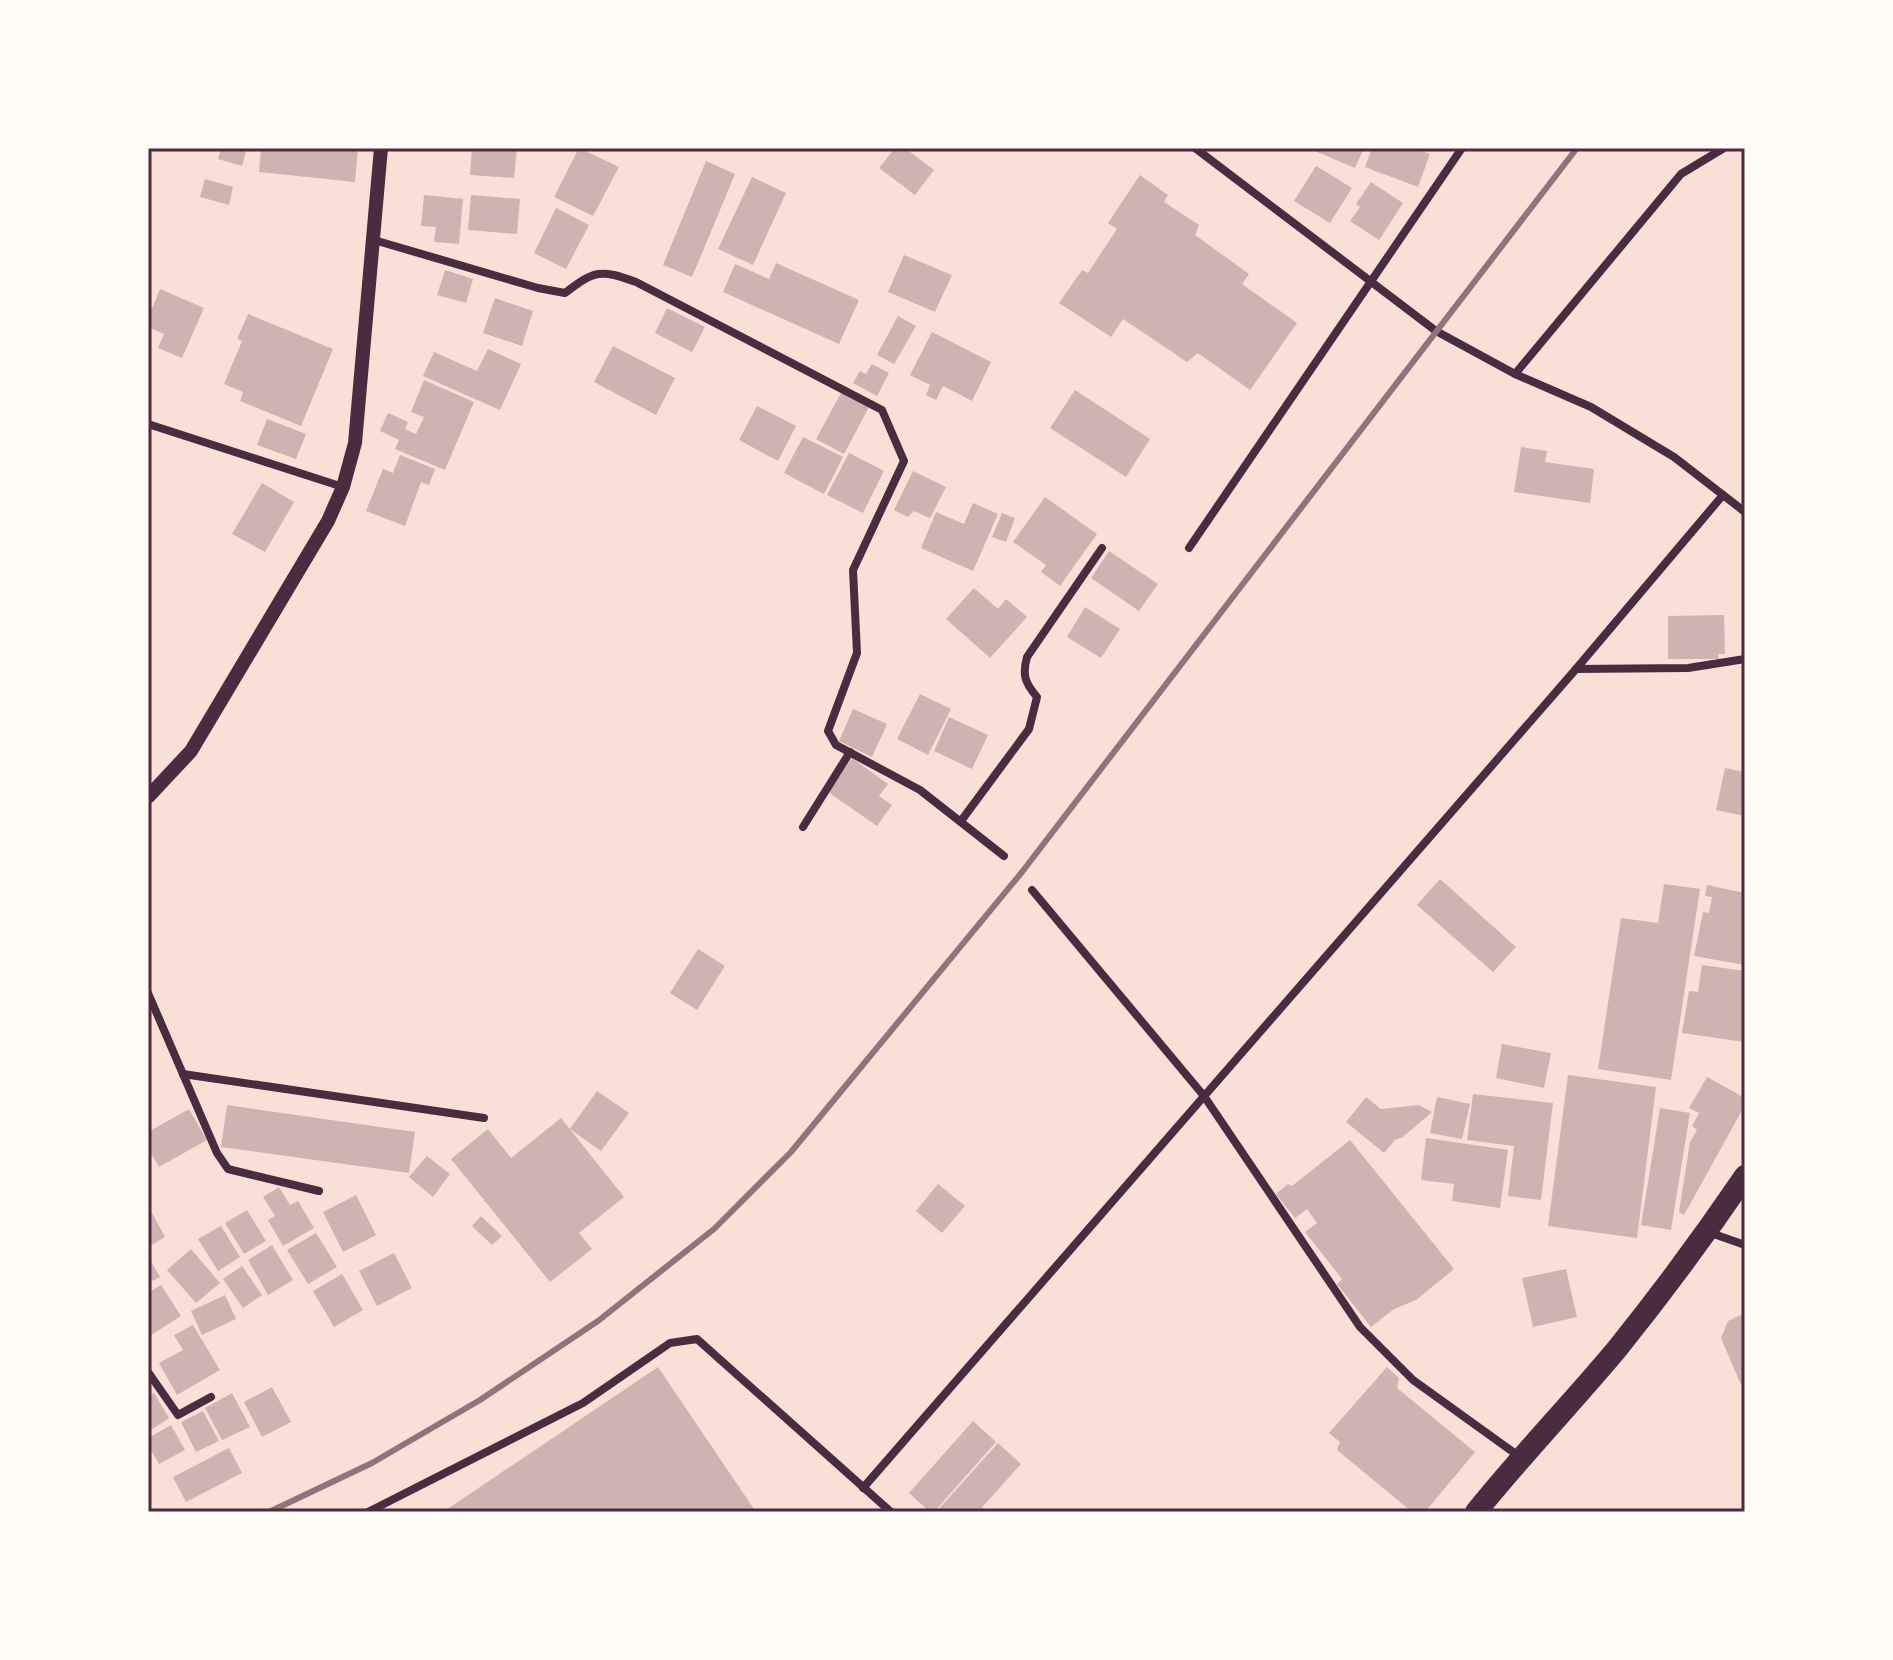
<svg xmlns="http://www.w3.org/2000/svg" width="1893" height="1660" font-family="Jost,sans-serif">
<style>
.building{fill:#ccb4b1}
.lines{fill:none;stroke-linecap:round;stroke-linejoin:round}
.minor{stroke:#4a2c40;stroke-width:8}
.tertiary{stroke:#4a2c40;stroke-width:14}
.trunk{stroke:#4a2c40;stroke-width:22}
.rail{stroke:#8f747c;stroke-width:6}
.neatline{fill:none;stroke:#4a2c40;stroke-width:3}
</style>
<rect width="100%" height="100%" fill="#f7e1d7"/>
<g class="building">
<path d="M221,148h26l-5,18 -24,-7z"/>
<path d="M261,148h97l-3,34 -96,-10z"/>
<path d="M472,148h45l-3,30 -44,-3z"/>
<path d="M579,148l40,19 -26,49 -39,-19z"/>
<path d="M895,148h10l29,22 -19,25 -36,-27z"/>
<path d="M1316,148h48l-9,20 -40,-17z"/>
<path d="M1372,148h41l17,6 -12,33 -53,-20z"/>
<path d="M706,161l29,13 -43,103 -29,-12z"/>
<path d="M1316,166l36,22 -22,35 -36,-22z"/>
<path d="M1140,175l28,20 -4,7 35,23 -4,10 54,39 -7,10 55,39 -47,67 -52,-37 -11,9 -64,-43 -12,18 -52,-34 23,-33 6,3 29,-44 -9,-6z"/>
<path d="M752,177l34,16 -33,72 -35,-16z"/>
<path d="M205,179l28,8 -4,18 -29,-8z"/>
<path d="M1371,182l32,21 -24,37 -29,-19 10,-14 -4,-3z"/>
<path d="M424,195l39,4 -4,45 -25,-2 2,-15 -15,-1z"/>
<path d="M471,195l49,4 -3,35 -49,-4z"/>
<path d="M556,208l33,17 -23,44 -32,-16z"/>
<path d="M904,255l48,20 -17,37 -47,-20z"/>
<path d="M776,263l83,37 -20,44 -116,-52 12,-28 34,15z"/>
<path d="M445,270l28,9 -7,24 -29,-8z"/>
<path d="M160,289l44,19 -22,50 -24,-10 6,-14 -16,-7v-9z"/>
<path d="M495,298l38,13 -11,35 -39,-13z"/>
<path d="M667,308l38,19 -13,25 -37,-19z"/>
<path d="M248,314l85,35 -32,77 -61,-25 3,-9 -19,-8 18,-43 -5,-2z"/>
<path d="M898,316l18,10 -22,38 -17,-9z"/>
<path d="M932,332l59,30 -19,39 -29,-15 -7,14 -10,-5 4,-10 -20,-10z"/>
<path d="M613,346l62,32 -19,37 -62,-33z"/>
<path d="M488,349l33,15 -21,46 -77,-34 11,-24 43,19z"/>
<path d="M872,364l17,9 -12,23 -24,-13 7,-12 6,3z"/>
<path d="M424,380l50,22 -29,68 -50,-21 4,-9 -19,-9 8,-18 20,9 -3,7 11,5 8,-17 -13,-5z"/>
<path d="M1075,390l75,49 -24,38 -76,-49z"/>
<path d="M841,393l28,14 -25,47 -28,-15z"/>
<path d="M757,406l39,20 -18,35 -39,-21z"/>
<path d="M267,419l39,15 -10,25 -39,-14z"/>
<path d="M803,437l40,20 -19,37 -40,-21z"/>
<path d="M1521,447l26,4 -2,11 49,7 -4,34 -76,-11z"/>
<path d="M849,453l35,18 -21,42 -36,-18z"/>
<path d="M400,455l35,14 -6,16 -8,-3 -16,44 -39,-15 17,-42 10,4z"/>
<path d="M913,471l33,16 -16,31 -16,-7 -6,6 -14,-7z"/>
<path d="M262,483l32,19 -29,50 -33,-18z"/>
<path d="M1045,497l52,37 -37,52 -19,-14 5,-7 -33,-23z"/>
<path d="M973,503l25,11 -25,57 -52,-23 15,-36 28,12z"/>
<path d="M1002,513l13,5 -9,24 -14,-5z"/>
<path d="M1109,551l49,33 -19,27 -48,-33z"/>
<path d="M974,588l24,21 8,-10 21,18 -37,41 -44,-39z"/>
<path d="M1085,607l35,22 -19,29 -34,-21z"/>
<path d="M1724,615l1,39h-7l1,5h-51v-43z"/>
<path d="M920,694l31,15 -23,46 -31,-16z"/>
<path d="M853,709l34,15 -15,33 -33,-16z"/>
<path d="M949,717l39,18 -16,34 -38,-18z"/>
<path d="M852,758l36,26 -9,12 13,9 -15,21 -49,-34z"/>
<path d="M1725,768l20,4v44l-29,-6z"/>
<path d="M1440,879l76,68 -23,25 -76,-67z"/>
<path d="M1664,884l36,5 -29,191 -73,-11 23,-151 37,5z"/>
<path d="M1707,885l38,8v72l-51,-9 9,-44 6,1 3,-16 -7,-1z"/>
<path d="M698,949l27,17 -28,44 -27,-17z"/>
<path d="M1702,965l43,6 -1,71 -62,-9 7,-42 9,1z"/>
<path d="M1502,1044l49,9 -7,35 -48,-10z"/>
<path d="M1568,1075l88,12 -19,151 -89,-12z"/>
<path d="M1707,1077l38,21v7l-61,110 -5,-3 11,-70 7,-12 -5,-4 7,-13 -10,-5z"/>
<path d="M597,1091l32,22 -28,38 -31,-22z"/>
<path d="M1473,1094l80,9 -12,97 -33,-4 6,-50 -47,-6z"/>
<path d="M1366,1097l15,12 38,-4 13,7 -29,25 -8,3 -11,13 -38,-31z"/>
<path d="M1437,1097l33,7 -8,35 -32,-6z"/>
<path d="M227,1105l188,27 -6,41 -188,-26z"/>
<path d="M1660,1108l30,5 -19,117 -30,-5z"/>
<path d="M189,1109l18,31 -48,27 -11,-19v-16z"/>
<path d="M561,1118l63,79 -45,36 13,16 -42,33 -99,-123 37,-30 23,29z"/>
<path d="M1426,1138l82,12 -8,58 -48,-7 2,-17 -33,-4z"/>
<path d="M1350,1140l104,129 -38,31 -22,9 -23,18 -34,-43 5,-5 -37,-47 12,-9 -10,-14 -12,9 -19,-24 12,-10 4,2z"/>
<path d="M427,1156l23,18 -17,23 -24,-20z"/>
<path d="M938,1184l27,22 -23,27 -26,-22z"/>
<path d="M279,1187l11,18 8,-4 16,27 -31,18 -15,-26 7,-4 -12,-19z"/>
<path d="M356,1195l20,40 -33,17 -20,-40z"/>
<path d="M247,1210l19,31 -22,13 -19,-31z"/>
<path d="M152,1213l13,24 -17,10v-32z"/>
<path d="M481,1216l21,20 -10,9 -20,-19z"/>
<path d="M221,1226l19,31 -22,14 -20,-32z"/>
<path d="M316,1233l21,34 -29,17 -21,-34z"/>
<path d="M272,1245l21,35 -25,15 -20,-35z"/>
<path d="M191,1249l29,34 -24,20 -29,-33z"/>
<path d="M394,1253l18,35 -35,18 -18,-35z"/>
<path d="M148,1256l12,21 -12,6z"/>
<path d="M242,1266l20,29 -19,13 -20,-29z"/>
<path d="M1566,1269l11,48 -44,10 -11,-49z"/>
<path d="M342,1274l21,36 -29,17 -21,-36z"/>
<path d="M161,1285l20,31 -33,21v-44z"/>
<path d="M225,1295l11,24 -34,16 -11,-24z"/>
<path d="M1745,1313v71l-4,1 -20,-47 7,-17z"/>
<path d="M193,1325l27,45 -43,25 -18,-32 24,-13 -9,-15z"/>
<path d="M658,1367l98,145h-313z"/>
<path d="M1387,1367l12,11 -2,10 78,64 -50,60h-13l-75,-62 3,-8 -11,-9z"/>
<path d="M272,1387l19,35 -29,15 -18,-35z"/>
<path d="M154,1393l15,25 -21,14v-35z"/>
<path d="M232,1393l18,34 -28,13 -17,-32z"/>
<path d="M203,1411l16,30 -23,11 -15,-30z"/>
<path d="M973,1421l23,21 -62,70h-4l-21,-19z"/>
<path d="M171,1425l14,25 -26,14 -11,-19v-7z"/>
<path d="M998,1443l23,21 -43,48h-42z"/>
<path d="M229,1448l13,25 -56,29 -13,-25z"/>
</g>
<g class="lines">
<g class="minor">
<path d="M1195,148l241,183 79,43 76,33 83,50 71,55"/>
<path d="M374,240l164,48 27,5c30,-23 35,-24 71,-11l246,128 22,51 -51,109 4,83 -29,78 8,14 84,45 84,66"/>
<path d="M1515,374l166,-200 43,-26"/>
<path d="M148,424l195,63"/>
<path d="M1189,548l273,-400"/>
<path d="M1576,669l112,-1 57,-9"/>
<path d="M961,821l68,-92 8,-32c-12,-14 -15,-22 -10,-40l75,-109"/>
<path d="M803,827l47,-75"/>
<path d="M1032,890l172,206 156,231 53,53 107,77"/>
<path d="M148,993l69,160 11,16 91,22"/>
<path d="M183,1074l301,44"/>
<path d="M1708,1232l37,13"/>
<path d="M148,1372l30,43 33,-18"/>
<path d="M863,1488l713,-819 147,-174"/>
<path d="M368,1512l215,-109 87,-60 27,-4 194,173"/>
</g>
<path class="tertiary" d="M148,797l43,-46 137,-230 15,-34 12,-44 26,-295"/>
<path class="trunk" d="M1476,1512c45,-56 95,-108 141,-163 45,-56 88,-114 128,-173"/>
<path class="rail" d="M269,1512l103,-49 108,-63 118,-79 116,-92 77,-77 231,-280 555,-724"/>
</g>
<rect width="1893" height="1660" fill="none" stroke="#fffaf5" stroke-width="300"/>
<rect x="150" y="150" width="1593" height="1360" class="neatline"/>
</svg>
